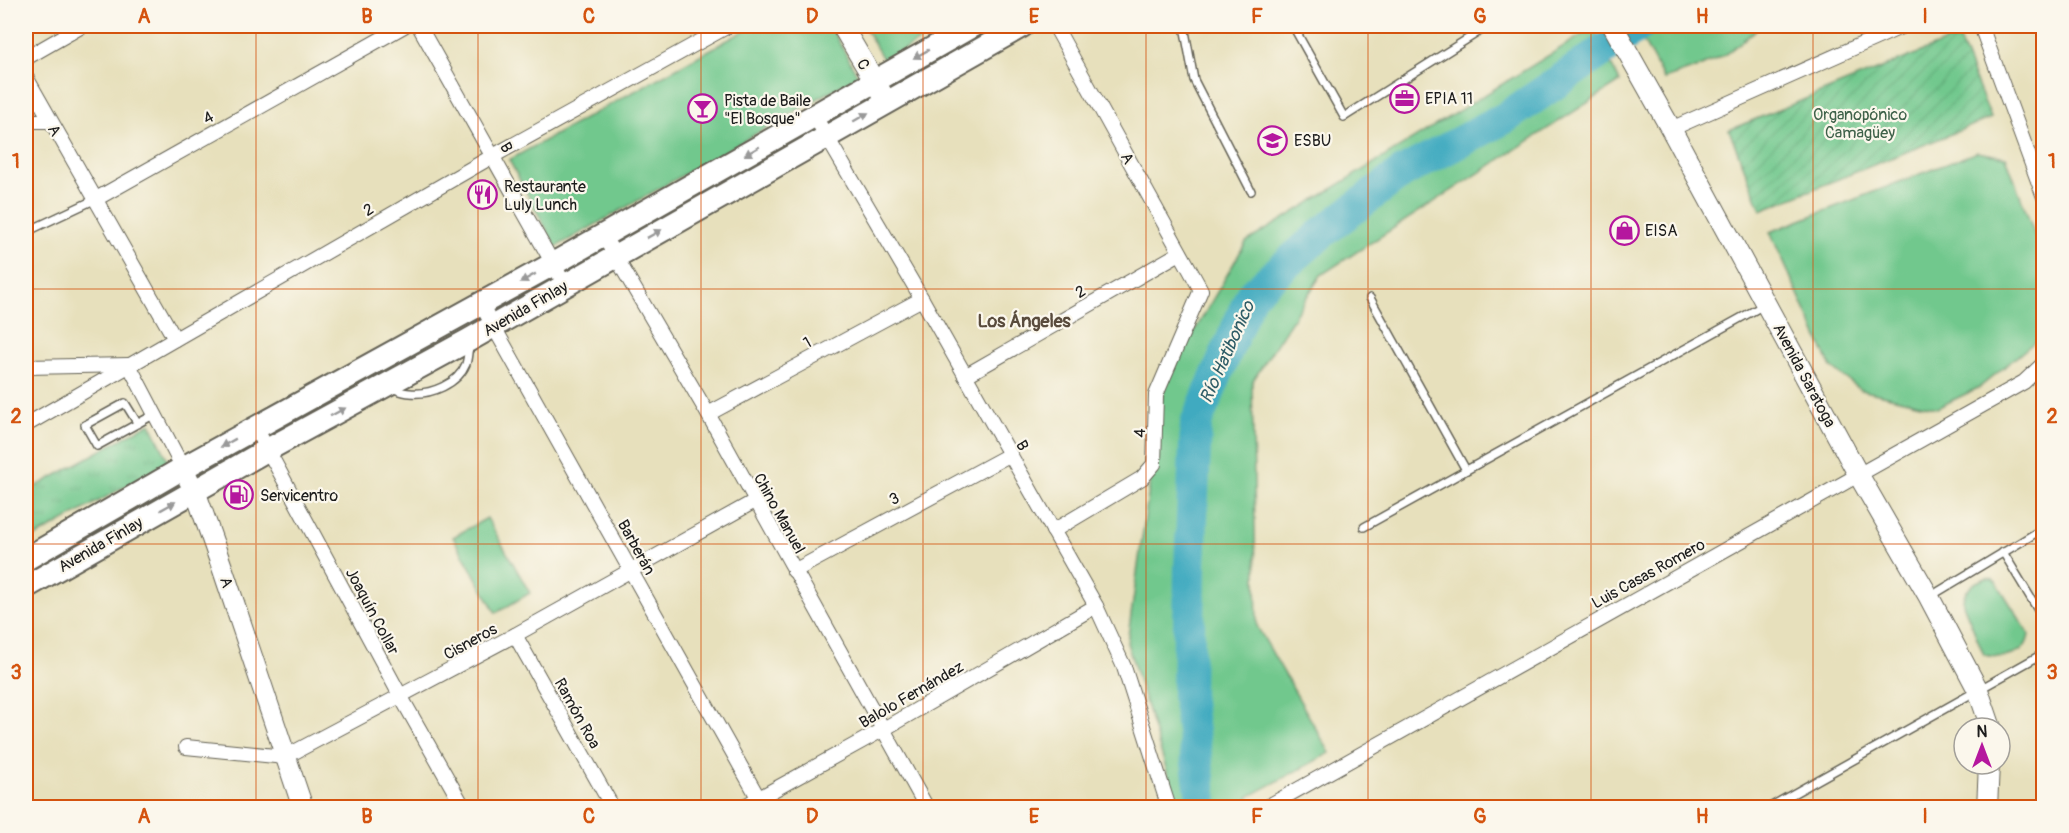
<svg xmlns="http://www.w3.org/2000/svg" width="2069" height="833" font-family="Pangolin,sans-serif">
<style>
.grass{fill:#71c88d;stroke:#467254;stroke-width:1.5}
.park{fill:url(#park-tufts);stroke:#467254;stroke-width:1.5}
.garden{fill:url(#garden-furrows);stroke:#467254;stroke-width:1.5}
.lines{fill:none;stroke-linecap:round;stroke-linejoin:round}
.river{stroke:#41aac0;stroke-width:32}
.lane-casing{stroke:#636154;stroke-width:10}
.street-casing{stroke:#636154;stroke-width:16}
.secondary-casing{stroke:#636154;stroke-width:22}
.primary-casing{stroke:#636154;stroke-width:26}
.lane{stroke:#fff;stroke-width:7}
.street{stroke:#fff;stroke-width:14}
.secondary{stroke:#fff;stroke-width:20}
.primary{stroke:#fff;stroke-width:22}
.oneway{fill:#999}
.grid{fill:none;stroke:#d4530e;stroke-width:1.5;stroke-opacity:0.55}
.labels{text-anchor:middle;stroke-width:4.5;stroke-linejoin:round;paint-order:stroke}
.street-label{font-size:16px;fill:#1c1c1c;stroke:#fbf7ec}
.poi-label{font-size:16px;fill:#1c1c1c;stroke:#fbf7ec;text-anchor:start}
.park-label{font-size:16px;fill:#3e6149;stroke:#fbf7ec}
.neighbourhood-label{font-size:18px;font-weight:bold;fill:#594b3c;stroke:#fbf7ec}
.water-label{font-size:18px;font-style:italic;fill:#2d5c66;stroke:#fbf7ec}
.neatline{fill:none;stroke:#d4530e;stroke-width:2}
.grid-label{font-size:20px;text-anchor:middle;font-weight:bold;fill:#d4530e}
</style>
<defs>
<pattern id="park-tufts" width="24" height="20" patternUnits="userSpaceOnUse" patternTransform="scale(1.5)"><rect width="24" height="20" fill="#71c88d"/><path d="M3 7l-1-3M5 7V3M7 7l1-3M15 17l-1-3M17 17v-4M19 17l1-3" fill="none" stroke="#61ab79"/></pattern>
<pattern id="garden-furrows" width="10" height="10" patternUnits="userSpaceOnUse" patternTransform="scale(1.5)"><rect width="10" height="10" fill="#71c88d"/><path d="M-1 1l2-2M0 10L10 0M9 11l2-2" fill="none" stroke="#61ab79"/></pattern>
</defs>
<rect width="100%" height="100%" fill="#fbf7ec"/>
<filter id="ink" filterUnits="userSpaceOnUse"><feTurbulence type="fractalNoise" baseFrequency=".0167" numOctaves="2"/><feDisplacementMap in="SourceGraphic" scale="12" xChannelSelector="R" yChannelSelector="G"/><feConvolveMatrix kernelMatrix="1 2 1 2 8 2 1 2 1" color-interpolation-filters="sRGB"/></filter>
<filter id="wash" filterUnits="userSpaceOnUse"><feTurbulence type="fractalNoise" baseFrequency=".008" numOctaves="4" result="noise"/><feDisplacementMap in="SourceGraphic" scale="24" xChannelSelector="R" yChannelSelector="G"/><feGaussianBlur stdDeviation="1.35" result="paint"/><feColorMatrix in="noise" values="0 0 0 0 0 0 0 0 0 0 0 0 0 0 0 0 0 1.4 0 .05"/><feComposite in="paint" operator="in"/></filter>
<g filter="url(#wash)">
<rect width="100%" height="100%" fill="#e7e0bc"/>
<g class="grass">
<path d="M753,26h77l28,50 -302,171 -47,-87z"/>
<path d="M864,26h82l-62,35z"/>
<path d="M1635,26h126l-38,30 -24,11 -35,12z"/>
<path d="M1593,28l27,54 -299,193 -69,107 5,244 73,127 -82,44 5,10h-75l-51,-164 37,-259 82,-142z"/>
<path d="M1977,152l29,5 37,100v78l-63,52 -43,21 -76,-18 -30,-23 -61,-135z"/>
<path d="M487,518l43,75 -34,20 -43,-76z"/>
<path d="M1987,578l6,1 4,4 32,51c-3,24 -26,25 -45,21l-21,-51c-1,-14 12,-23 24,-26z"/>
</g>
<path class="park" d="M150,423l19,39 -143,80v-50z"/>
<path class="garden" d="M1958,37l33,81 -230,92 -32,-80z"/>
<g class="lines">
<path class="river" d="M1203,808l-15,-114 2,-127 6,-144 55,-128 72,-63 78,-59 104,-55 134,-92"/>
</g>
</g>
<g filter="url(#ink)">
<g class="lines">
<defs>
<g id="lane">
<path d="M1184,26l10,54 57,111"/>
<path d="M1293,26l51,91 144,-91"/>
<path d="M26,232l70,-33"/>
<path d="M1370,298l96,172"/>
<path d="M391,388c6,2 13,5 19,5 21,2 48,-9 56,-29 2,-6 2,-13 3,-19"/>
<path d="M138,424l-13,-21 -40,22 12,21 58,-32"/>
<path d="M1364,527l400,-222"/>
<path d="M2003,552l41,68"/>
<path d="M1931,596l113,-68"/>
<path d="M1768,808l276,-155"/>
</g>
<g id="street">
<path d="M419,26l146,259"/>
<path d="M1981,26l63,171"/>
<path d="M26,58l56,-32"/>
<path d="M26,77l149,262"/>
<path d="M814,115l108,184 174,307 28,61 45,141"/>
<path d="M26,121h23"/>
<path d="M1671,129l232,-103"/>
<path d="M96,199l308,-173"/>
<path d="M603,235l105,179 219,394"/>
<path d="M481,304l283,504"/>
<path d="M26,367l103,-2 54,103"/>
<path d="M965,376l215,-123"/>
<path d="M708,414l214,-115"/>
<path d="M26,425l467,-269 235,-130"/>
<path d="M256,428l145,269 63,111"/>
<path d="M1053,531l89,-53 12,-14 2,-69 45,-105 -146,-264"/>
<path d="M794,571l215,-116"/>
<path d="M515,635l98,173"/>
<path d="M186,747l99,10 230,-122 240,-134"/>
<path d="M741,808l141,-78 214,-124"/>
<path d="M1265,808l759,-426 20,-19"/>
</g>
<g id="secondary">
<path d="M842,26l45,76"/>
<path d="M1613,26l58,103 187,345 71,123 49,93 13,38"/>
<path d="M183,468l15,31 25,71 80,238"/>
<path d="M1987,808l2,-44"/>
</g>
<g id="primary">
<path d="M26,559l157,-91 370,-204 419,-238"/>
<path d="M26,587l241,-137 202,-110 553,-314"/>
</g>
</defs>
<use href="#lane" class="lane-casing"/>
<use href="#street" class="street-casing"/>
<use href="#secondary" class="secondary-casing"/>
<use href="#primary" class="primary-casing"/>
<use href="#lane" class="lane"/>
<use href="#street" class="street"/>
<use href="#secondary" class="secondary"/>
<use href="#primary" class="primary"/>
</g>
<defs><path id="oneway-solid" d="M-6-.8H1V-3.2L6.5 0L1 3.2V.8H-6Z" transform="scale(1.5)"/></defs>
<g class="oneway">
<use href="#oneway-solid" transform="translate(921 54) rotate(151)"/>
<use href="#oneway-solid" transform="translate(861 117) rotate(-30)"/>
<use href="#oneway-solid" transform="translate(752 151) rotate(150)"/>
<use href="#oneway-solid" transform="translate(654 234) rotate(-29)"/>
<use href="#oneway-solid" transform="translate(528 278) rotate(151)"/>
<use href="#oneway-solid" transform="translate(338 412) rotate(-28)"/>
<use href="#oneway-solid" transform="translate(228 443) rotate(151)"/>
<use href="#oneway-solid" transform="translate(168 506) rotate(-29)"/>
</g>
</g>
<path class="grid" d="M256,26v782M478,26v782M701,26v782M923,26v782M1146,26v782M1368,26v782M1591,26v782M1813,26v782M26,289h2018M26,544h2018"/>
<defs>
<symbol id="office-ring" viewBox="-11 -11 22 22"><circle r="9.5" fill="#fbf7ec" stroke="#b5179e" stroke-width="1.5"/><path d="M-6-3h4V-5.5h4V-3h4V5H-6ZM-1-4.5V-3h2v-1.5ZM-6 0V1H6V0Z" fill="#b5179e"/></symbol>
<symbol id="bar-ring" viewBox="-11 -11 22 22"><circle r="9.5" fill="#fbf7ec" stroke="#b5179e" stroke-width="1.5"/><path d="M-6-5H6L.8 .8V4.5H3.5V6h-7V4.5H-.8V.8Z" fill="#b5179e"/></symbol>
<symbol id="school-ring" viewBox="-11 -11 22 22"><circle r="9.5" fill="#fbf7ec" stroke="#b5179e" stroke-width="1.5"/><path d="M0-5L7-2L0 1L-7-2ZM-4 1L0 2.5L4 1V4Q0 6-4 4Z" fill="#b5179e"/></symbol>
<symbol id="restaurant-ring" viewBox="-11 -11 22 22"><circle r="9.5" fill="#fbf7ec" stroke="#b5179e" stroke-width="1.5"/><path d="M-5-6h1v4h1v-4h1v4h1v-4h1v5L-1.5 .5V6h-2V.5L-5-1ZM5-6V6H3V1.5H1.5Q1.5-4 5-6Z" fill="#b5179e"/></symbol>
<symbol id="shop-ring" viewBox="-11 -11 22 22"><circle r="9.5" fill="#fbf7ec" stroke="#b5179e" stroke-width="1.5"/><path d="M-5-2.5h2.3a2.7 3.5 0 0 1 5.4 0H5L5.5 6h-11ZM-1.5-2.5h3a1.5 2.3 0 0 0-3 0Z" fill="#b5179e"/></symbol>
<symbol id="fuel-ring" viewBox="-11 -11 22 22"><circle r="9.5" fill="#fbf7ec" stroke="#b5179e" stroke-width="1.5"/><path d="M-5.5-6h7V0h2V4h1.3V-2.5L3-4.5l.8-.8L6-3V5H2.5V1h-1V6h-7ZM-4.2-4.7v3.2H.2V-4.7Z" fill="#b5179e"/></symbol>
</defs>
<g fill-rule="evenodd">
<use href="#office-ring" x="1388" y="82" width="33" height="33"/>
<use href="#bar-ring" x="686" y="92" width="33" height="33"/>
<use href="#school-ring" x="1256" y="124" width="33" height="33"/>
<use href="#restaurant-ring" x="466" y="178" width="33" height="33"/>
<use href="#shop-ring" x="1608" y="214" width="33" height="33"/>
<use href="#fuel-ring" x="222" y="478" width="33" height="33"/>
</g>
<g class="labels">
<g class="street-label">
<text transform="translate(864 64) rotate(60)" y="6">C</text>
<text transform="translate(208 117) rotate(-29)" y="6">4</text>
<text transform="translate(55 130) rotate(60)" y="6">A</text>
<text transform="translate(507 147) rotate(61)" y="6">B</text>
<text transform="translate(1128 158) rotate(61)" y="6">A</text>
<text transform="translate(368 209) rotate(-30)" y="6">2</text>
<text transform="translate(1080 291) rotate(-30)" y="6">2</text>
<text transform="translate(525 308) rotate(-30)" y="6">Avenida Finlay</text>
<text transform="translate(807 342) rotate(-28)" y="6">1</text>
<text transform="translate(1805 375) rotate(62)" y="6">Avenida Saratoga</text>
<text transform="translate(1139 433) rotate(-89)" y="6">4</text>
<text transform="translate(1023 445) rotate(61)" y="6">B</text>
<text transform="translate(894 498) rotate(-28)" y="6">3</text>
<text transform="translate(780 513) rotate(61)" y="6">Chino Manuel</text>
<text transform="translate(100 544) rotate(-30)" y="6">Avenida Finlay</text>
<text transform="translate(637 547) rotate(61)" y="6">Barberán</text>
<text transform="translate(1648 573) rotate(-29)" y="6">Luis Casas Romero</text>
<text transform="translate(227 582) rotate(72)" y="6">A</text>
<text transform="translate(373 611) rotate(62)" y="6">Joaquín Collar</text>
<text transform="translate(470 641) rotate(-29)" y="6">Cisneros</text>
<text transform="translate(911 694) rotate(-30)" y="6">Balolo Fernández</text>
<text transform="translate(578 713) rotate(61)" y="6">Ramón Roa</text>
</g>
<g class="poi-label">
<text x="1425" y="104">EPIA 11</text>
<text x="724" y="106">Pista de Baile<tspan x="724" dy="18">"El Bosque"</tspan></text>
<text x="1294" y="146">ESBU</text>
<text x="504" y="192">Restaurante<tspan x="504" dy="18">Luly Lunch</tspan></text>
<text x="1645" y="236">EISA</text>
<text x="260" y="501">Servicentro</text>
</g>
<g class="park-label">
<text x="1860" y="120">Organopónico<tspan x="1860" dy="18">Camagüey</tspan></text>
</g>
<g class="neighbourhood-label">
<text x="1024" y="327">Los Ángeles</text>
</g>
<g class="water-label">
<text transform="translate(1227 352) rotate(-66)" y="6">Río Hatibonico</text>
</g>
</g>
<rect width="2069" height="833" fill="none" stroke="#fbf7ec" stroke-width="66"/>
<g transform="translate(1982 746)"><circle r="28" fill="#fbf7ec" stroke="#a29f99" stroke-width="1.5"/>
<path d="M0-4.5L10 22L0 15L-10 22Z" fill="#b5179e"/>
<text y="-9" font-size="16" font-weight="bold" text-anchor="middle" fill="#1c1c1c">N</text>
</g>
<rect x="33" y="33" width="2003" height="767" class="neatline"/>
<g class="grid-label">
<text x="144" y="23">A</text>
<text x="367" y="23">B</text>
<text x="589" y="23">C</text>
<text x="812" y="23">D</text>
<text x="1034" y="23">E</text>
<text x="1257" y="23">F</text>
<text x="1480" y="23">G</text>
<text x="1702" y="23">H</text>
<text x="1925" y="23">I</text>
<text x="16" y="168">1</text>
<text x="2052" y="168">1</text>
<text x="16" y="423">2</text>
<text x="2052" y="423">2</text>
<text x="16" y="679">3</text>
<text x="2052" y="679">3</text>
<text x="144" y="823">A</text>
<text x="367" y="823">B</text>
<text x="589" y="823">C</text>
<text x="812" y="823">D</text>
<text x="1034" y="823">E</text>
<text x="1257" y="823">F</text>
<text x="1480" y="823">G</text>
<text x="1702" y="823">H</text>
<text x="1925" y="823">I</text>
</g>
</svg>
